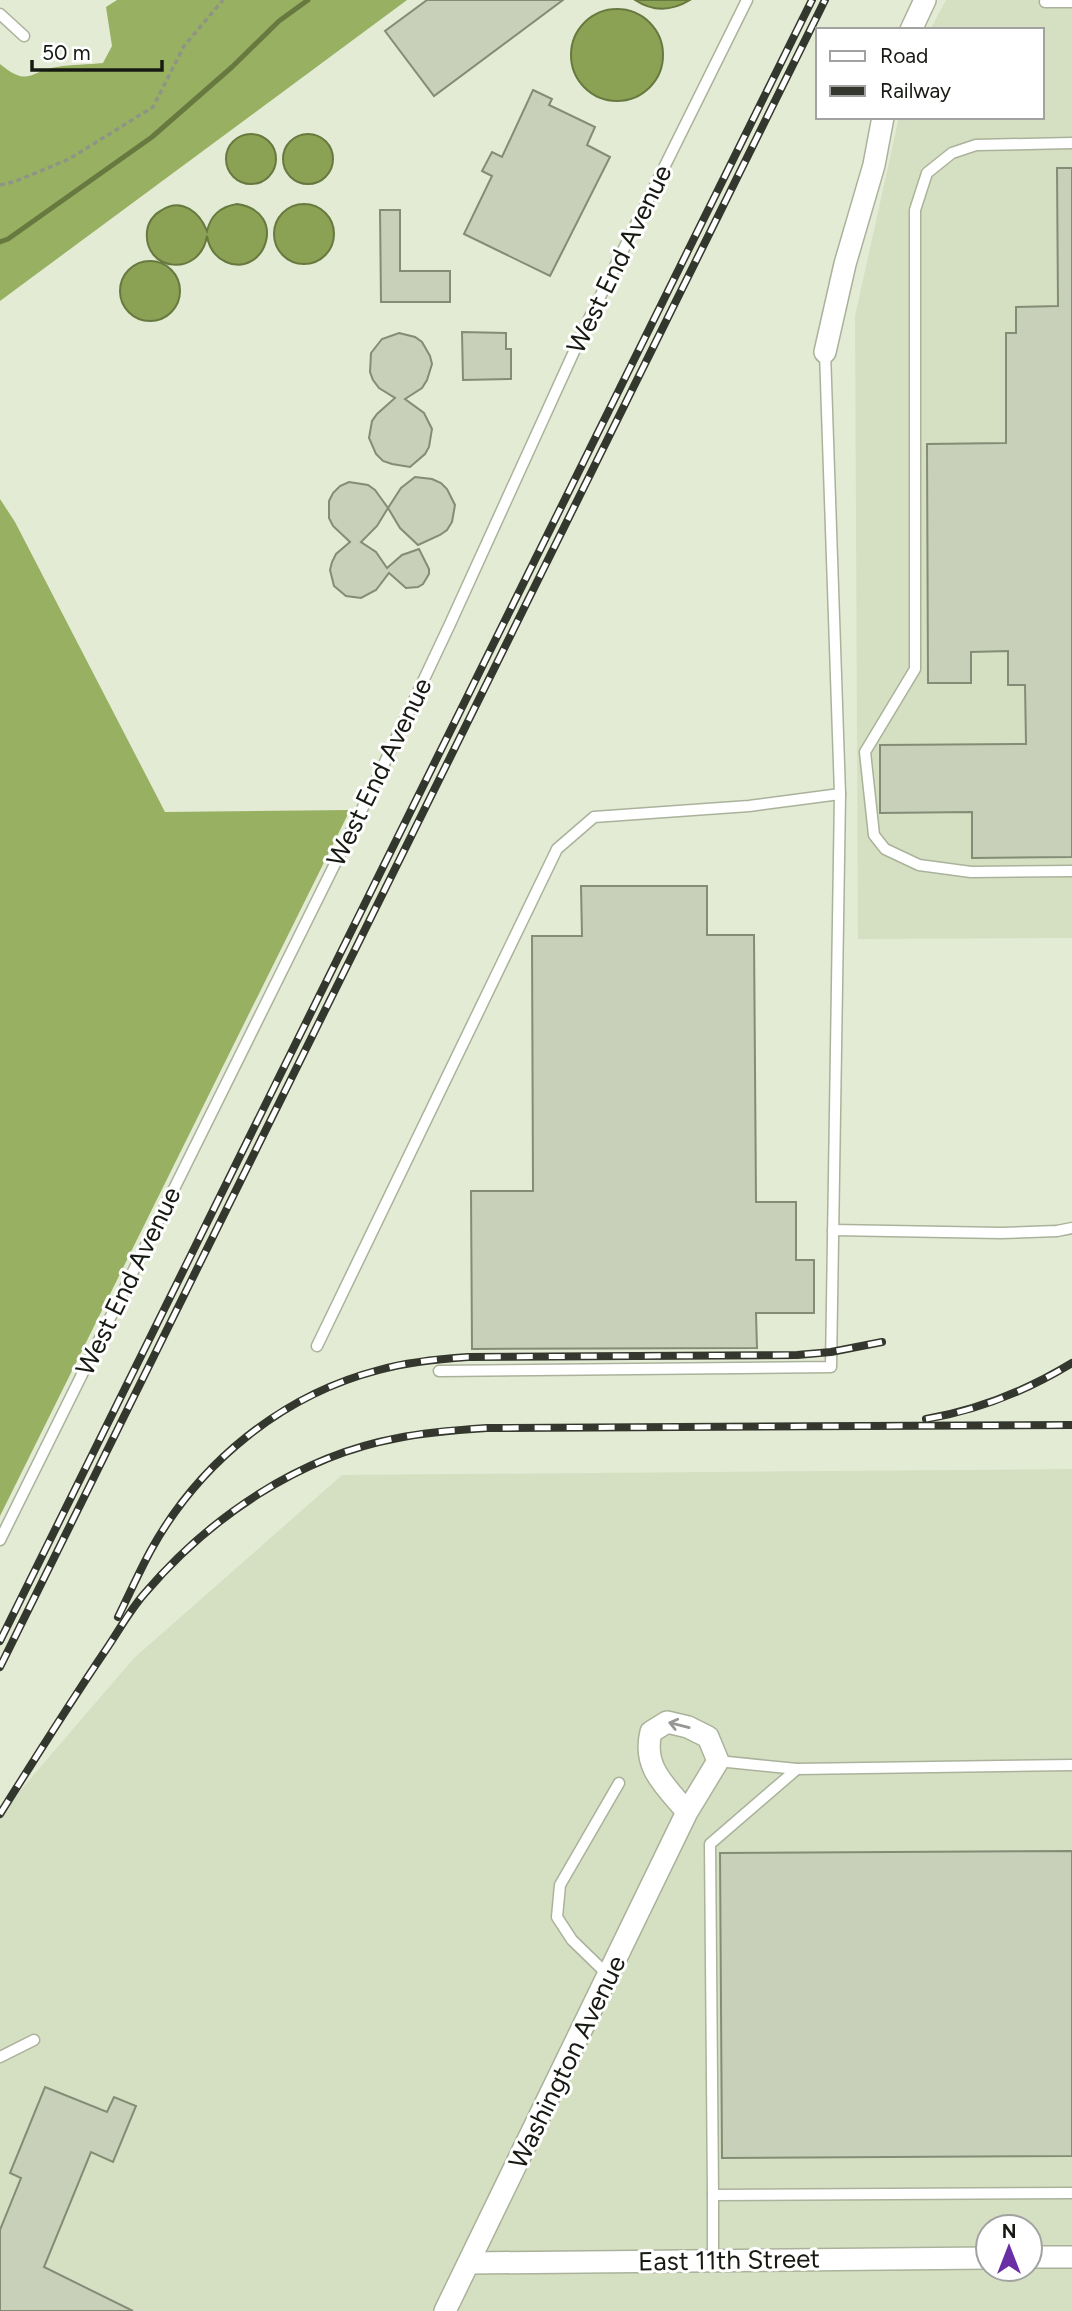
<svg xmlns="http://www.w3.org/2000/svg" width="1072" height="2311" font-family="Figtree,sans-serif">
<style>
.built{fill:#d5e0c2;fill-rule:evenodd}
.forest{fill:#98b062}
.water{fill:#8ba254;stroke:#687940;stroke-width:2}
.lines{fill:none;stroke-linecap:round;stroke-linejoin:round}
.stream{stroke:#687940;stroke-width:5}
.building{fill:#c8d0b9;stroke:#848c76;stroke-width:2}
.service-casing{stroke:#aab29b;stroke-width:13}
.minor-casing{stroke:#aab29b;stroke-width:24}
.path{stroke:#8f9585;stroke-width:3.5;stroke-dasharray:5 3.5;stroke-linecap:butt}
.service{stroke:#fff;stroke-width:10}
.minor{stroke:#fff;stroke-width:21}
.rail-casing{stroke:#33372d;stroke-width:8}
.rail{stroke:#fff;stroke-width:5;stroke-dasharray:16;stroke-linecap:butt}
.oneway{stroke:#979894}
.labels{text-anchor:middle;stroke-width:6;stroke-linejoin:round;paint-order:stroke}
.street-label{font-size:26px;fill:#171a12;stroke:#fff}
</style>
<rect width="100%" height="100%" fill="#e3ebd4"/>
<g class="built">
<path d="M946,0h126v938l-214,1 -3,-623 44,-199h143v-87h-112z"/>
<path d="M1072,1469v842h-1072v-497l134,-156 208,-183zM988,2227h42v42h-42z"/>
</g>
<g class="forest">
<path d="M117,0h290l-407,301v-237c29,24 29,7 57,3 15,-3 31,-2 46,-4l9,-17 -6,-39z"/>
<path d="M0,499l15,23 150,290 185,-2 -350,706z"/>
</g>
<g class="water">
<path d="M635,0h55c-18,11 -37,12 -55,0z"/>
<circle cx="617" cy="55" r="46"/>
<circle cx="308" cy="159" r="25"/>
<circle cx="251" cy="159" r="25"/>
<path d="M237,204c53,8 27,75 -11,58 -11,-5 -17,-14 -19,-26 -7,42 -64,36 -60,-5 1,-9 7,-17 15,-21 20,-13 38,3 45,21 4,-16 13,-24 30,-27z"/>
<circle cx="304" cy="234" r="30"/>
<circle cx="150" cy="291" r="30"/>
</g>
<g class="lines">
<path class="stream" d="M0,242l8,-3 144,-102 80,-70 47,-46 29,-21"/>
</g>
<g class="building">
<path d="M427,0h136l-129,96 -49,-65z"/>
<path d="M533,90l19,9 -3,6 46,22 -8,18 23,12 -60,119 -86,-42 28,-58 -10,-5 10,-19 10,5z"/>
<path d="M1057,168h15v689l-100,1v-46l-92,1v-68l146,-1 -1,-59h-17v-34l-37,1v31h-43l-1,-239 79,-1v-110h10v-26l42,-1z"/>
<path d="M380,210h20v61h50v31h-69z"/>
<path d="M462,332l44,1v16h5v30l-48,1z"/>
<path d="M399,333l16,4 7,5 8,14 2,8 -5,16 -5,8 -17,11 19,14 8,16 -3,18 -4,7 -15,13 -18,-3 -9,-3 -7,-7 -7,-16 3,-17 5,-7 18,-16 -16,-10 -6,-8 -3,-8 1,-19 11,-14z"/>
<path d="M415,477l17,2 9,4 6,6 8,16 -3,17 -5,8 -7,5 -22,10 -18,-17 -12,-20 13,-20z"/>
<path d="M349,482l19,3 7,5 13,18 -11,18 -16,16 15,10 11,16 15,-13 17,-6 10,20v5l-6,10 -5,3 -12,1 -17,-15 -13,17 -15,8 -15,-2 -12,-10 -4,-16 2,-8 4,-8 14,-12 -17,-16 -4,-8v-17l4,-8 7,-7z"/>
<path d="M581,886h126v49h47l2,267h40v58h18v53h-58l1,35 -285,1 -1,-158h62l-1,-255h50z"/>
<path d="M1072,1851v305l-350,2 -2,-305z"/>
<path d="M45,2087l62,25 7,-15 22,9 -23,56 -22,-10 -47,115 89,44h-133v-81l21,-52 -11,-5z"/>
</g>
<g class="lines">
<defs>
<g id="service">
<path d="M1045,2h27"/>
<path d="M0,14l24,22"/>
<path d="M1072,143l-96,2 -24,8 -25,20 -12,37v459l-50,83 9,83 11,14 34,16 52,7 101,-1"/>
<path d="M833,1230l168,3 56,-2 15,-3"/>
<path d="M317,1346l240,-497 37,-32 155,-11 91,-12"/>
<path d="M439,1371l392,-4 9,-573 -15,-442"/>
<path d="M0,1540l376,-759 74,-157 137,-301 160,-323"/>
<path d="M718,1761l79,8 275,-4"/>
<path d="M797,1769l-87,75 3,351 359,-2"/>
<path d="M608,1975l-36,-35 -15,-23 3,-32 59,-102"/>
<path d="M0,2057l34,-17"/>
<path d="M713,2195v65"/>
</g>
<g id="minor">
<path d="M911,30l14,-30"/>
<path d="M825,352l20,-88 29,-99 9,-48"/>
<path d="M1030,2257h42"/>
<path d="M470,2263l518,-5"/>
<path d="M445,2311l242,-499 31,-51 -10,-24 -20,-10 -21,-5 -16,10c-9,36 15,54 36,80"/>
</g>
</defs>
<use href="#service" class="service-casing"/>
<use href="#minor" class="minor-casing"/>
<path class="path" d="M0,185l16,-4 53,-22 84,-52 31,-61 39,-46"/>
<use href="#service" class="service"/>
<use href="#minor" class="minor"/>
<defs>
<g id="rail">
<path d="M926,1419c53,-9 100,-28 146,-56"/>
<path d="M118,1617c11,-22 21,-45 33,-67 48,-87 131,-155 228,-180 29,-8 59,-11 89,-13l329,-2 34,-3 51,-10"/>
<path d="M0,1641l812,-1641"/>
<path d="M0,1667l825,-1667"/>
<path d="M0,1814c34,-54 68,-108 103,-160 14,-20 26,-43 42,-61 64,-75 154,-137 253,-155 29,-6 59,-8 89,-10l585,-3"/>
</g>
</defs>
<use href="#rail" class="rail-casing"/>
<use href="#rail" class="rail"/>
</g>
<defs><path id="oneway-shaft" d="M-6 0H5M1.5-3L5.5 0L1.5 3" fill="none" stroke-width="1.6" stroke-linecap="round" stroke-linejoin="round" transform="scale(1.75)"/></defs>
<use class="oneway" href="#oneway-shaft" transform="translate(679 1725) rotate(-166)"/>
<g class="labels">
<g class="street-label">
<text transform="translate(619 259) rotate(-64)" y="9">West End Avenue</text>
<text transform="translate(379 772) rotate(-64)" y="9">West End Avenue</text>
<text transform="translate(128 1281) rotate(-64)" y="9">West End Avenue</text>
<text transform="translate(567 2062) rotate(-64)" y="9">Washington Avenue</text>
<text transform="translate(729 2260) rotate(-1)" y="9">East 11th Street</text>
</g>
</g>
<rect x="816" y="28" width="228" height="91" fill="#ffffff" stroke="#a2a3a0" stroke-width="2"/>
<rect x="830" y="51" width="35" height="10" fill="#ffffff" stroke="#a2a3a0" stroke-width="2"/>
<text x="880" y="63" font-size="21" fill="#171a12">Road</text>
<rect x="830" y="86" width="35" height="10" fill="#33372d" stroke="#a2a3a0" stroke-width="2"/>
<text x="880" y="98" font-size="21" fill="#171a12">Railway</text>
<g transform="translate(1009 2248)"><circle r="33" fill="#ffffff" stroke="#a2a3a0" stroke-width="2"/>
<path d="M0-5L12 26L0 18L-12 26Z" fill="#6b2fa5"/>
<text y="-10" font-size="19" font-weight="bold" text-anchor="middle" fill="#171a12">N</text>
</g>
<path d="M32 60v10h130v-10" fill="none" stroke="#171a12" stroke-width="3.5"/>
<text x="42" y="60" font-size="21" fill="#171a12" stroke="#ffffff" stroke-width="5" paint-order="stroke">50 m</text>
</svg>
